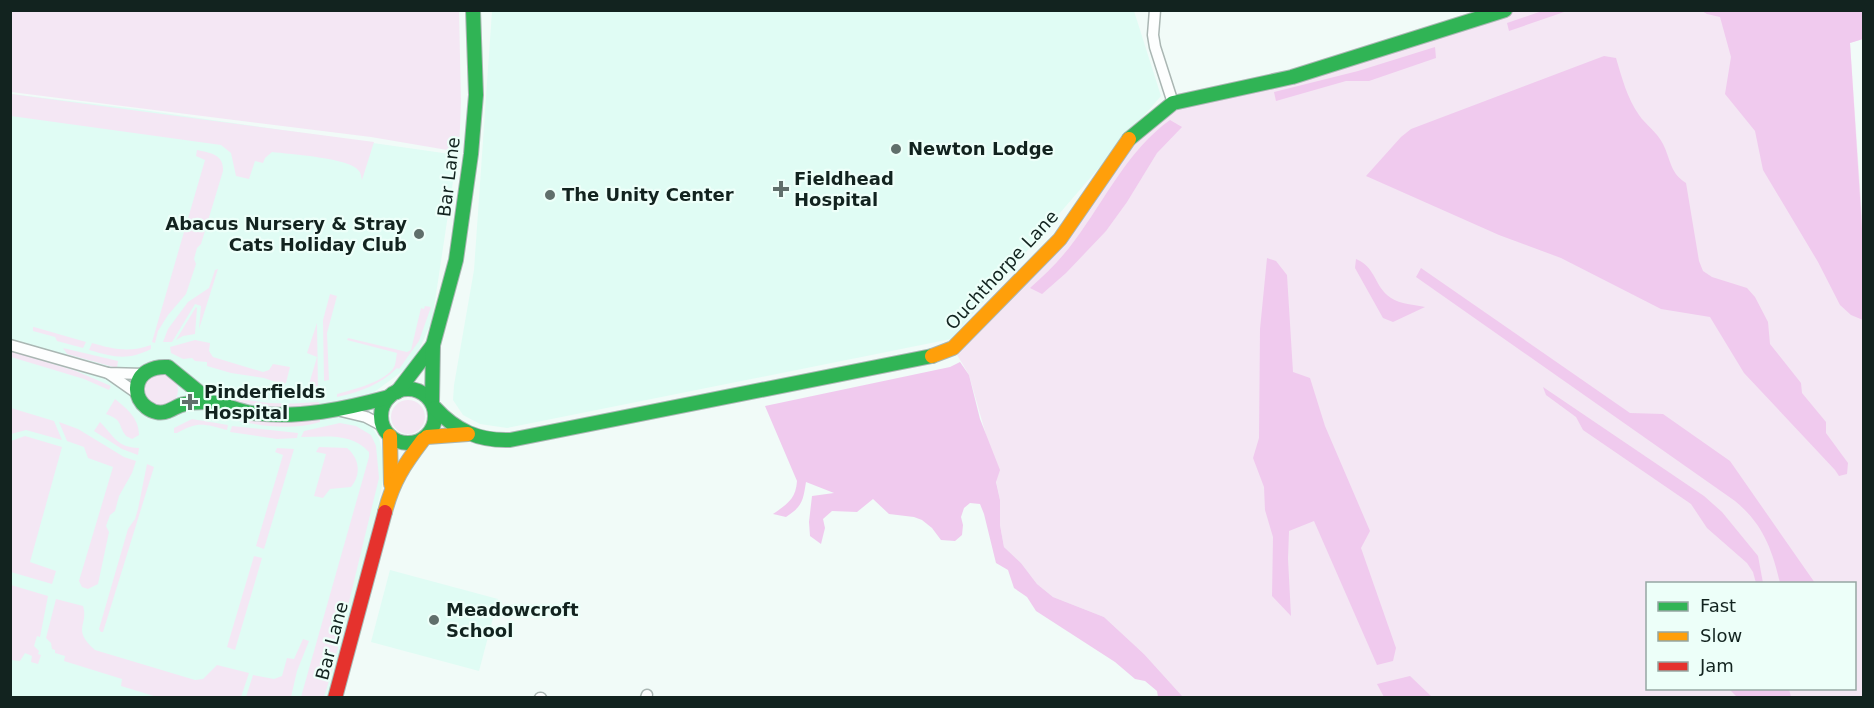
<svg xmlns="http://www.w3.org/2000/svg" width="1874" height="708" font-family="'DejaVu Sans',sans-serif">
<style>
.built{fill:#e0fcf4}
.green{fill:#f4e7f4;fill-rule:evenodd}
.forest{fill:#f0caee}
.lines{fill:none;stroke-linecap:round;stroke-linejoin:round}
.street-casing{stroke:#aab6b3;stroke-width:13}
.fast-casing{stroke:#aab6b3;stroke-width:16}
.slow-casing{stroke:#aab6b3;stroke-width:16}
.jam-casing{stroke:#aab6b3;stroke-width:16}
.street{stroke:#fdfefe;stroke-width:10}
.fast{stroke:#30b455;stroke-width:14}
.slow{stroke:#ff9f0a;stroke-width:14}
.jam{stroke:#e5322d;stroke-width:14}
.poi-dot{fill:#606f6b;stroke:#edfff9;stroke-width:2}
.labels{text-anchor:middle;stroke-width:4.5;stroke-linejoin:round;paint-order:stroke}
.poi-label{font-size:18px;font-weight:bold;fill:#12231f;stroke:#edfff9;text-anchor:start}
.street-label{font-size:18px;fill:#12231f;stroke:#edfff9}
</style>
<rect width="100%" height="100%" fill="#f1fbf8"/>
<g class="built">
<path d="M492,11h642l27,85 -210,243 -444,89 -27,-4 -17,-9 -10,-15 1,-15 20,-115z"/>
<path d="M11,94l125,15 321,46 -25,166 -15,33 -13,16 -35,26v13l4,20 6,9 6,24v10l-31,139 -26,86 -317,1z"/>
<path d="M390,570l108,29 -19,72 -108,-29z"/>
</g>
<g class="green">
<path d="M11,10l448,1 2,91 -2,50 -88,-15 -360,-45z"/>
<path d="M1505,11h358v28l-13,4 14,201 -1,453h-680l-39,-43 -40,-37 -51,-20 -16,-13 -16,-21 -17,-16 -4,-22v-25l-12,-58 -19,-67 -16,-27 107,-109 48,-71 65,-65zM1648,584h206v104h-206z"/>
<path d="M11,94l363,48 -12,38c-1,-3 -1,-7 -3,-9 -8,-13 -70,-17 -87,-19l-7,6 -2,5 -8,-2 -6,18 -13,-3 -5,-23 -10,-8 -210,-29z"/>
<path d="M197,150c13,3 27,4 26,21l-22,73 -4,4 -3,11 2,5 -10,30 -18,21 -10,16 -3,12 -3,-1 53,-182 -9,-4z"/>
<path d="M218,269l-19,60 2,-23 -6,-2 -23,38h-9l5,-13 20,-27 21,-14 6,-18z"/>
<path d="M330,294l7,2 -10,37 2,47 -5,1 -1,-61z"/>
<path d="M425,306l6,1 -12,34 -20,28 -2,-1c-17,17 -37,24 -60,29v-3c15,-4 50,-13 57,-27 2,-3 2,-10 3,-14l-50,-13 1,-2 59,14 4,-2 10,-42 3,1z"/>
<path d="M196,307l1,1 -2,26 -12,2 -7,4z"/>
<path d="M317,323l1,68h-11l10,-34 -10,-4z"/>
<path d="M33,327h1l52,15 -3,6 -26,-7 -2,-4 -22,-6z"/>
<path d="M195,340l15,3 -1,8 4,6 50,15 6,-2 4,-6 17,3 -4,16 -5,1 -17,-6 -33,-5 -24,-7v-4l-12,-1 -3,-3 -9,1 -12,-6 -1,-6z"/>
<path d="M92,343c21,6 37,10 59,2v4c-24,12 -37,8 -62,1z"/>
<path d="M63,348l55,13 -1,7 -50,-14z"/>
<path d="M11,351l65,20 35,15 -2,4 -25,-11 -73,-22z"/>
<circle cx="161" cy="390" r="17"/>
<path d="M213,388c37,17 66,17 106,14v4c-41,3 -65,1 -104,-11l-4,-2z"/>
<path d="M115,399c12,10 24,19 24,36l-7,4 -6,-3c-9,-12 -2,-15 -20,-22z"/>
<circle cx="408" cy="417" r="17"/>
<path d="M11,408l43,13 8,19 -36,-10 -15,4z"/>
<path d="M206,408l43,11h71v3c-37,11 -78,1 -115,-10z"/>
<path d="M192,419l36,6 -1,5c-23,-6 -29,-9 -50,3h-3v-5z"/>
<path d="M59,422l19,7 46,28 12,4 -4,12 -13,23 -4,15 -5,4 -4,11 3,6 -11,52 -10,5 -6,-2 -3,-6 34,-114 -25,-9 -4,-11 -17,-6z"/>
<path d="M100,422c15,15 16,25 39,26l-1,7 -16,-6 -28,-18z"/>
<path d="M340,423l16,3 15,9 5,11 3,32 -46,190 -9,29h-23l68,-240v-5c-18,-20 -44,-15 -68,-15l3,-6z"/>
<path d="M232,426l66,7 -1,5 -20,1 -47,-7z"/>
<path d="M25,436l37,11 -32,115 26,9 -4,13 -41,-12v-131z"/>
<path d="M319,447l28,1c12,10 15,26 4,39l-21,2 -7,9 -9,-2 12,-42 -10,-2z"/>
<path d="M277,448l17,1 -30,100 -8,-3 27,-91 -8,-3z"/>
<path d="M147,464l7,3 -51,165h-2l-2,-3 29,-100 7,-10 3,-10z"/>
<path d="M254,556l8,2 -27,92 -8,-3z"/>
<path d="M11,585l37,11 -8,41 -3,-1 -3,10 5,5 -1,3 3,1 -3,9 -7,-2 1,-6 -7,-3 -5,8 -9,-1v2z"/>
<path d="M56,599l27,7c6,19 -12,23 12,44l100,30 8,-1 14,-14 32,8 -8,24h-84l-36,-11 1,-7 -58,-18 1,-5 -10,-3v-3l-3,-1 -1,-6 -5,-5z"/>
<path d="M303,639l6,2 -12,30 -6,26h-45l7,-22 21,4 8,-3 5,-18 7,1z"/>
</g>
<g class="forest">
<path d="M1545,10l22,1 -58,20 -2,-8z"/>
<path d="M1702,11h161v28l-13,4 13,201v76l-12,-5 -11,-10 -22,-43 -55,-92 -8,-39 -30,-37 6,-37 -11,-40 -13,-3z"/>
<path d="M1435,47l1,11 -67,23h-23l-70,20 -2,-9 84,-21z"/>
<path d="M1604,56l12,2c6,20 11,40 23,57 7,10 18,17 24,29 8,16 7,29 23,39l13,78 4,10 9,6 35,11 8,9 13,25 2,22 31,39 1,10 24,29v11l22,30 -1,11 -8,2 -4,-6 -91,-97 -34,-56 -49,-8 -100,-51 -62,-23 -133,-59 35,-39 10,-8z"/>
<path d="M1170,120l12,7 -25,26 -30,49 -21,29 -40,42 -24,21 -12,-6c17,-15 32,-30 45,-48 30,-40 53,-90 95,-120z"/>
<path d="M1267,258l9,3 11,14 6,97 17,6 15,48 45,105 -9,17 35,100 -3,13 -16,4 -63,-144 -25,10 -1,28 3,57 -19,-20 1,-59 -8,-27 -1,-23 -11,-29 6,-20 1,-109z"/>
<path d="M1356,259c21,9 18,28 35,39 9,6 24,7 34,9l-32,15 -10,-4 -28,-50z"/>
<path d="M1421,268l209,145 33,1 67,47 85,122h-35c-8,-34 -17,-59 -45,-82l-319,-224z"/>
<path d="M960,362l9,13 11,44 20,51 -4,12 4,18v25l4,22 17,16 16,21 16,13 51,20 40,37 39,43h-25l-1,-6 -12,-10 -10,-2 -20,-17 -79,-51 -9,-14 -13,-9 -6,-18 -12,-7 -12,-49 -4,-10 -10,-1 -6,5 -3,9 2,8 -1,10 -7,6 -14,-1 -9,-12 -10,-8 -8,-3 -25,-3 -16,-15 -16,13 -25,-1 -9,8 2,9 -4,16 -11,-8 -1,-14 3,-26 22,-3 -28,-11c-3,18 -3,24 -20,35l-13,-3c14,-10 23,-15 24,-33l-32,-75 185,-39z"/>
<path d="M1543,387l161,109 18,16 36,44 5,27h-7l-3,-11 -6,-9 -40,-35 -16,-24 -108,-74 -7,-13 -30,-22z"/>
<path d="M1410,676l22,21h-48l-7,-13z"/>
<path d="M1729,689h60l2,8h-54z"/>
</g>
<g class="lines">
<defs>
<g id="street">
<path d="M1155,10l-2,25 2,12 18,56"/>
<path d="M10,345l98,28 35,1"/>
<path d="M108,373l30,21"/>
<path d="M341,411l25,6 17,9"/>
<path d="M540,698h1"/>
<path d="M646,698l1,-3"/>
</g>
<g id="fast">
<path d="M1129,139l44,-36 119,-26 213,-67"/>
<circle cx="408" cy="416" r="27"/>
<path d="M397,392l36,-47"/>
<path d="M211,402l-43,-35c-14,-1 -30,5 -31,21 -1,15 16,29 31,23 6,-2 10,-6 17,-7 7,-2 15,-2 23,-2 15,1 29,9 44,11 47,6 93,-4 137,-16"/>
<path d="M432,402l1,-57 23,-85 15,-106 5,-59 -3,-85"/>
<path d="M435,408c21,23 44,33 75,32l422,-84"/>
</g>
<g id="slow">
<path d="M932,356l21,-8 107,-109 69,-100"/>
<path d="M390,436l1,48"/>
<path d="M427,437l41,-3"/>
<path d="M385,512c8,-31 19,-47 38,-72"/>
</g>
<path id="jam" d="M335,698l50,-186"/>
</defs>
<use href="#street" class="street-casing"/>
<use href="#fast" class="fast-casing"/>
<use href="#slow" class="slow-casing"/>
<use href="#jam" class="jam-casing"/>
<use href="#street" class="street"/>
<use href="#fast" class="fast"/>
<use href="#slow" class="slow"/>
<use href="#jam" class="jam"/>
</g>
<g class="poi-dot">
<circle cx="896" cy="149" r="6"/>
<path d="M778 180h6v6h6v6h-6v6h-6v-6h-6v-6h6z"/>
<circle cx="550" cy="195" r="6"/>
<circle cx="419" cy="234" r="6"/>
<path d="M187 393h6v6h6v6h-6v6h-6v-6h-6v-6h6z"/>
<circle cx="434" cy="620" r="6"/>
</g>
<g class="labels">
<g class="poi-label">
<text x="908" y="155">Newton Lodge</text>
<text x="794" y="185">Fieldhead<tspan x="794" dy="21">Hospital</tspan></text>
<text x="562" y="201">The Unity Center</text>
<text x="407" y="230" text-anchor="end">Abacus Nursery &amp; Stray<tspan x="407" dy="21">Cats Holiday Club</tspan></text>
<text x="204" y="398">Pinderfields<tspan x="204" dy="21">Hospital</tspan></text>
<text x="446" y="616">Meadowcroft<tspan x="446" dy="21">School</tspan></text>
</g>
<g class="street-label">
<text transform="translate(449 177) rotate(-83)" y="6">Bar Lane</text>
<text transform="translate(1002 270) rotate(-47)" y="6">Ouchthorpe Lane</text>
<text transform="translate(332 641) rotate(-75)" y="6">Bar Lane</text>
</g>
</g>
<rect width="1874" height="708" fill="none" stroke="#12231f" stroke-width="24"/>
<rect x="1646" y="582" width="210" height="108" fill="#edfff9" stroke="#95a7a2" stroke-width="1.5"/>
<rect x="1658" y="602" width="30" height="9" fill="#30b455" stroke="#95a7a2" stroke-width="1.5"/>
<text x="1700" y="612" font-size="18" fill="#12231f">Fast</text>
<rect x="1658" y="632" width="30" height="9" fill="#ff9f0a" stroke="#95a7a2" stroke-width="1.5"/>
<text x="1700" y="642" font-size="18" fill="#12231f">Slow</text>
<rect x="1658" y="662" width="30" height="9" fill="#e5322d" stroke="#95a7a2" stroke-width="1.5"/>
<text x="1700" y="672" font-size="18" fill="#12231f">Jam</text>
</svg>
